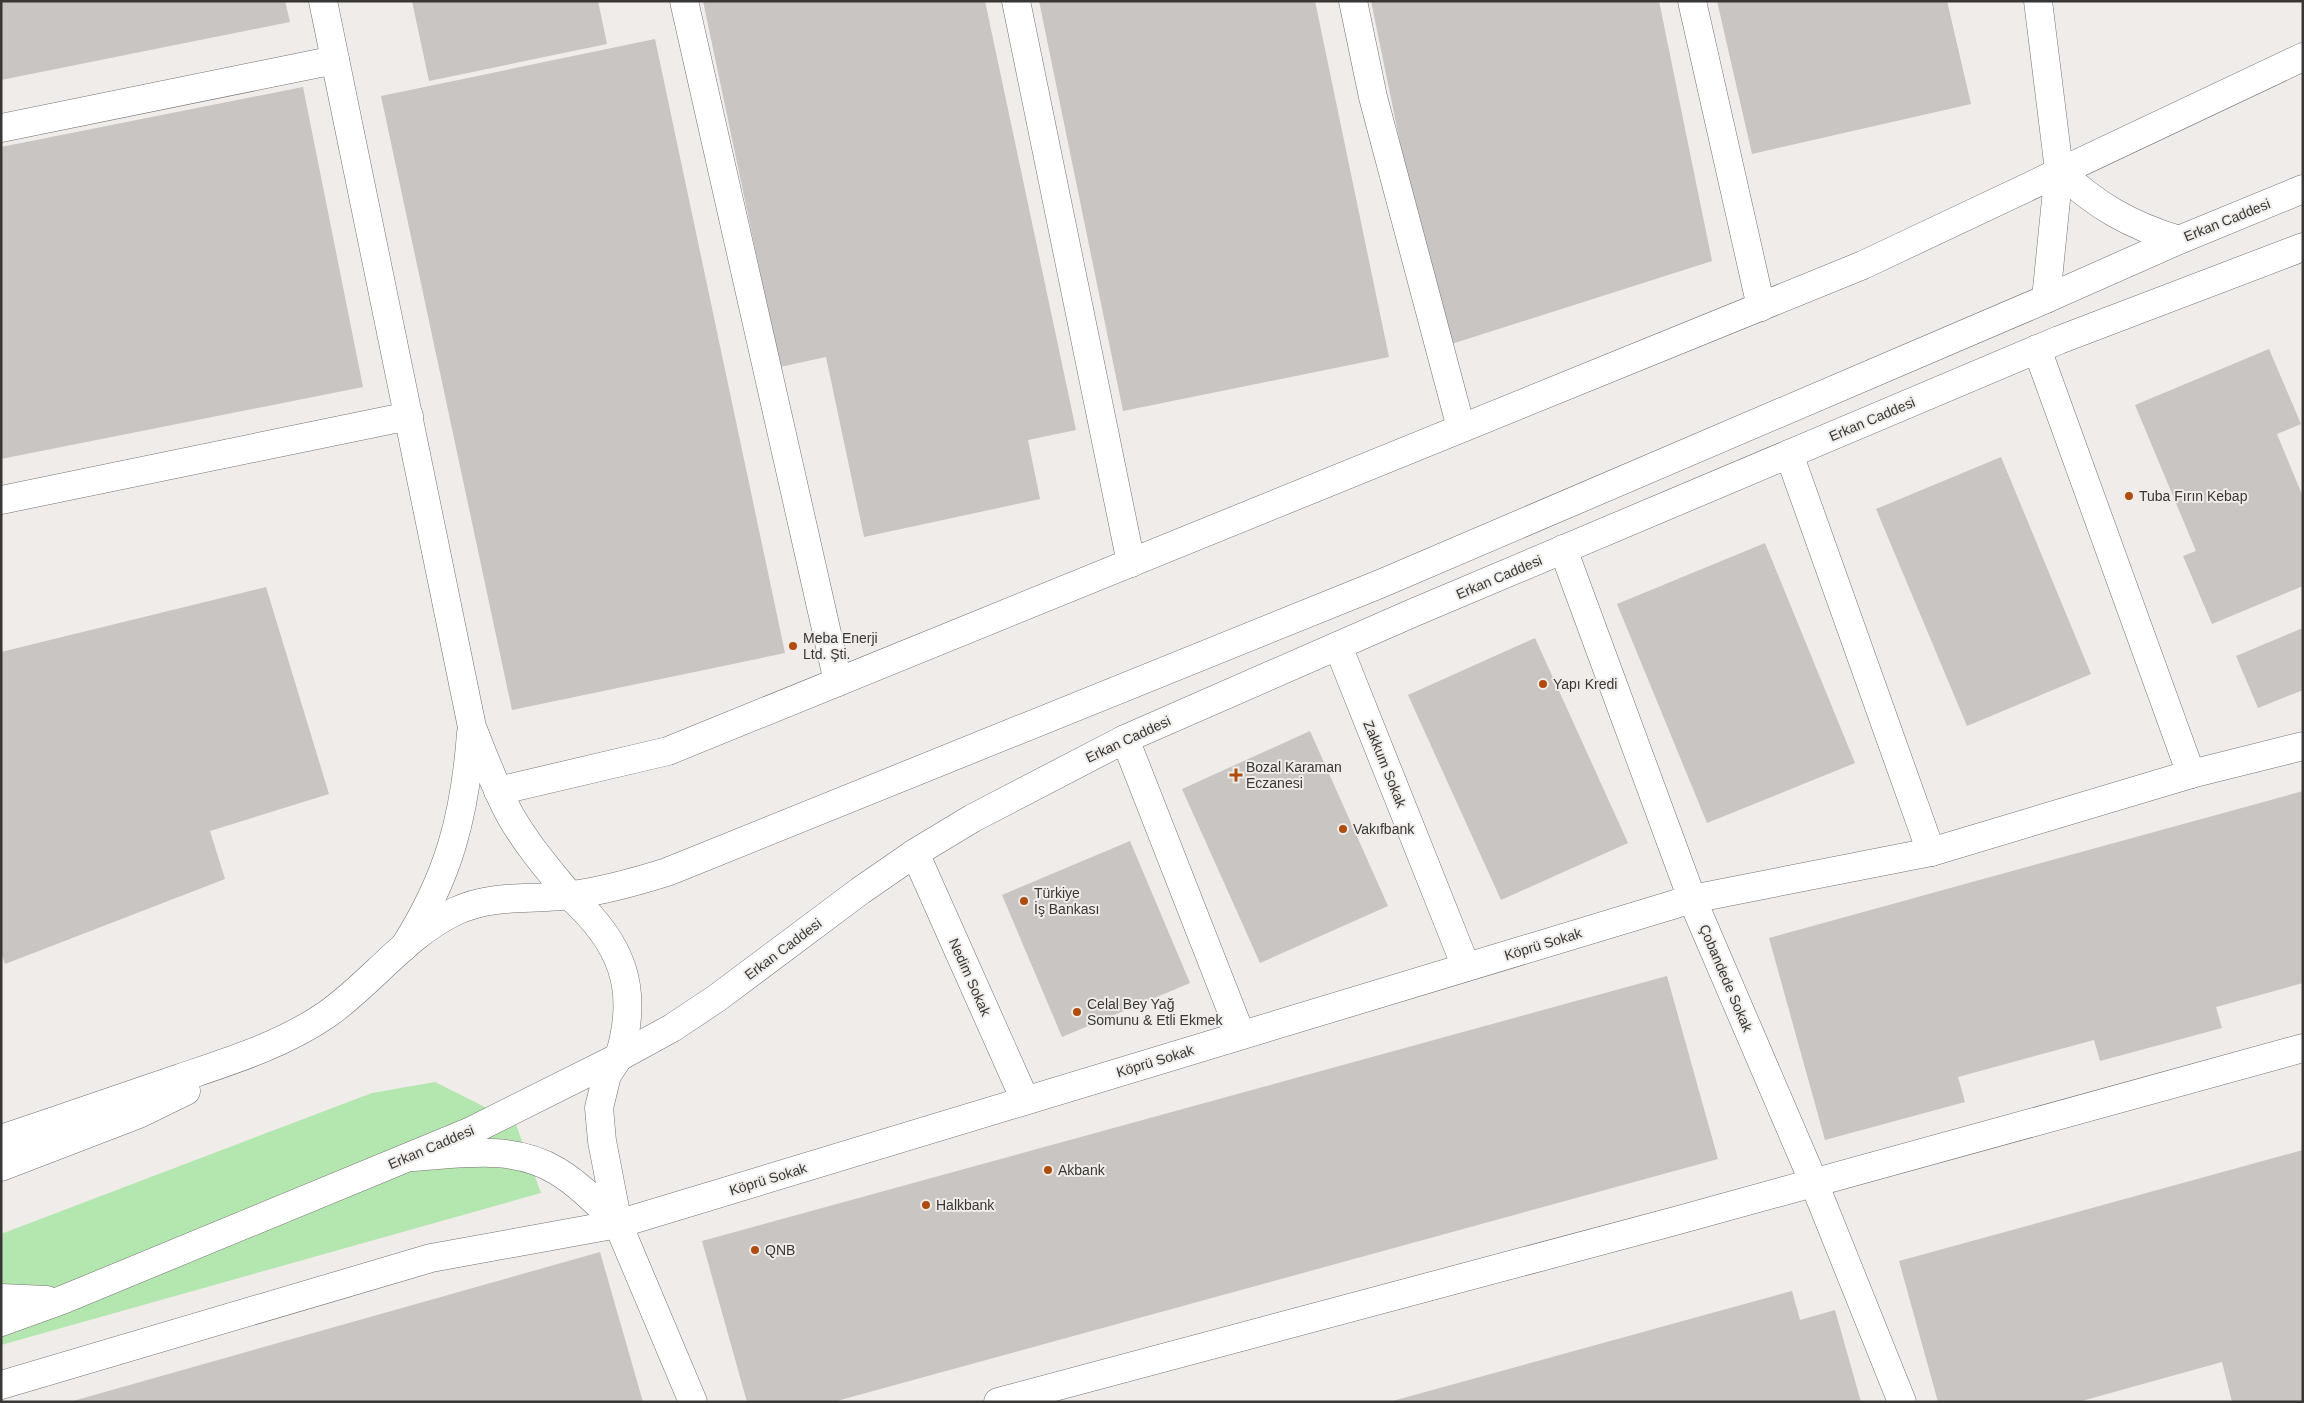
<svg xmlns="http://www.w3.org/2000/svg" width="2304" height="1403" font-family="Helvetica,sans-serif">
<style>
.grass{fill:#b4e7af}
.building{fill:#c8c5c2}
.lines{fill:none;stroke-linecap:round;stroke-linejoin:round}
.street-casing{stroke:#757270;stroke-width:29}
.secondary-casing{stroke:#757270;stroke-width:29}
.street{stroke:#fff;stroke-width:28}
.secondary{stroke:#fff;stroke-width:28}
.poi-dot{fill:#ae4d0d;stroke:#efece9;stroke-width:2}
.labels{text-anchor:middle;stroke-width:4;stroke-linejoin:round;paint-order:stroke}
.street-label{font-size:14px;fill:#383736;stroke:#efece9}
.poi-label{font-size:14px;fill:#383736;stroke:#efece9;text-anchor:start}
</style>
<rect width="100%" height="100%" fill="#efece9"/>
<path class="grass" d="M435,1082l80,40 26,71 -540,152v-111l371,-141z"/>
<g class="building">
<path d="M1,1h284l5,21 -289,58z"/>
<path d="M412,1h186l9,43 -178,37z"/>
<path d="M703,1h282l91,429 -48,10 12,59 -176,38 -38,-180 -46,10z"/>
<path d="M1039,1h276l74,356 -266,54z"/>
<path d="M1371,1h288l53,260 -270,86z"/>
<path d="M1717,1h230l24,103 -219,50z"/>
<path d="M655,39l130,614 -273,57 -131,-614z"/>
<path d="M303,87l60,300 -362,72v-312z"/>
<path d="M2269,349l32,75 -24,10 26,63v89l-91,38 -29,-68 13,-5 -61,-146z"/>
<path d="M2001,457l90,217 -124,52 -91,-217z"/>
<path d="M1765,543l90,220 -148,60 -90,-219z"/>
<path d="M266,587l63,207 -119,37 15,48 -220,85 -4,-12v-300z"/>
<path d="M2303,628v62l-45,18 -22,-52z"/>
<path d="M1535,638l93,205 -127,57 -93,-205z"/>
<path d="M1310,731l78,175 -128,57 -78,-174z"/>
<path d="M2303,791v192l-87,24 6,21 -122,33 -6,-21 -136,37 7,25 -140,38 -56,-202z"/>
<path d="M1130,841l60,142 -128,54 -60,-142z"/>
<path d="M1667,976l51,183 -885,243h-86l-45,-161z"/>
<path d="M2303,1150v252h-71l-10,-40 -144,40h-140l-39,-141z"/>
<path d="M600,1252l43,150h-570v-1z"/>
<path d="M1792,1291l8,29 35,-10 26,92h-472z"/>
</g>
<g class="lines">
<defs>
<g id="street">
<path d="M323,1l149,726c12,30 23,60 38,88 17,30 39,55 60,81"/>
<path d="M684,1l154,681"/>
<path d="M1016,1l115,562"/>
<path d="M1353,1l20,96 88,331"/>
<path d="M1692,1l69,306"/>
<path d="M2038,1l21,169 -13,129"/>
<path d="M1,128l334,-68"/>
<path d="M2059,170c35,35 73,56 120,70"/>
<path d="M2037,349l154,425"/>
<path d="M1789,454l142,398"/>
<path d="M1,500l408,-84"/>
<path d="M1563,549l129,350 122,284 88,219"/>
<path d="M1338,646l128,321"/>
<path d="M1125,739l116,296"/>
<path d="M498,791l170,-40 1195,-486 440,-208"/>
<path d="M915,853l110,247"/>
<path d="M404,947c45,-70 61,-132 67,-214"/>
<path d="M619,1057l-12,18 -8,33 3,33 16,83 75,178"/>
<path d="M413,1157c48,-3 101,-13 144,14 23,14 42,34 61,53"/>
<path d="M1,1385l430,-127 187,-34 1074,-325 239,-47 260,-78 112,-28"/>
<path d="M998,1402l677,-181 628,-173"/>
</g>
<g id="secondary">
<path d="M570,896c52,47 70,93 49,161"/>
<path d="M1,1139c60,-20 120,-41 179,-61 50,-17 102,-33 146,-63 45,-31 79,-80 130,-104 39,-18 75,-10 115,-16 33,-4 64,-13 96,-23l713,-288 666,-285 133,-59 124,-51"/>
<path d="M1,1167l138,-53 47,-23"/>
<path d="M1,1298l46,2"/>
<path d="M1,1322l61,-22 407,-168 150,-75 53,-29 45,-30 143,-107 55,-38 58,-35 152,-79 290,-127 644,-272 244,-93"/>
</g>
</defs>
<use href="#street" class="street-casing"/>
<use href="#secondary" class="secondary-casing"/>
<use href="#street" class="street"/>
<use href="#secondary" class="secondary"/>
</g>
<g class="poi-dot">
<circle cx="2129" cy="496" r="5"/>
<circle cx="793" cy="646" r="5"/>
<circle cx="1543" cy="684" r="5"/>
<path d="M1233.5 767.5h5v5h5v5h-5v5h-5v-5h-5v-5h5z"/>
<circle cx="1343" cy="829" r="5"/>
<circle cx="1024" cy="901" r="5"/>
<circle cx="1077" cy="1012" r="5"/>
<circle cx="1048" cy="1170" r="5"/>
<circle cx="926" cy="1205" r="5"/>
<circle cx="755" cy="1250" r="5"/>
</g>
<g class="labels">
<g class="street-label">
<text transform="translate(2227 220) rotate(-22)" y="5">Erkan Caddesi</text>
<text transform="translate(1872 419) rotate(-23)" y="5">Erkan Caddesi</text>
<text transform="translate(1499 577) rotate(-23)" y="5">Erkan Caddesi</text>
<text transform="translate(1128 739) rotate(-25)" y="5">Erkan Caddesi</text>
<text transform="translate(1385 764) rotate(68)" y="5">Zakkum Sokak</text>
<text transform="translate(1543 944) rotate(-17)" y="5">Köprü Sokak</text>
<text transform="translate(783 949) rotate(-37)" y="5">Erkan Caddesi</text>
<text transform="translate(970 977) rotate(66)" y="5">Nedim Sokak</text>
<text transform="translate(1726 978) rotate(67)" y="5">Çobandede Sokak</text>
<text transform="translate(1155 1061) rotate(-17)" y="5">Köprü Sokak</text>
<text transform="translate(431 1147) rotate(-23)" y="5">Erkan Caddesi</text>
<text transform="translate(768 1179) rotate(-17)" y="5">Köprü Sokak</text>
</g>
<g class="poi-label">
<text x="2139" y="501">Tuba Fırın Kebap</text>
<text x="803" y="643">Meba Enerji<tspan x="803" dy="16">Ltd. Şti.</tspan></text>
<text x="1553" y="689">Yapı Kredi</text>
<text x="1246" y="772">Bozal Karaman<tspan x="1246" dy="16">Eczanesi</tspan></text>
<text x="1353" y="834">Vakıfbank</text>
<text x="1034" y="898">Türkiye<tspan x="1034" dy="16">İş Bankası</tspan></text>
<text x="1087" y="1009">Celal Bey Yağ<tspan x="1087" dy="16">Somunu &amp; Etli Ekmek</tspan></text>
<text x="1058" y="1175">Akbank</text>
<text x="936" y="1210">Halkbank</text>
<text x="765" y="1255">QNB</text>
</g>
</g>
<rect width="2304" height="1403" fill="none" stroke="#383736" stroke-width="5"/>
</svg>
